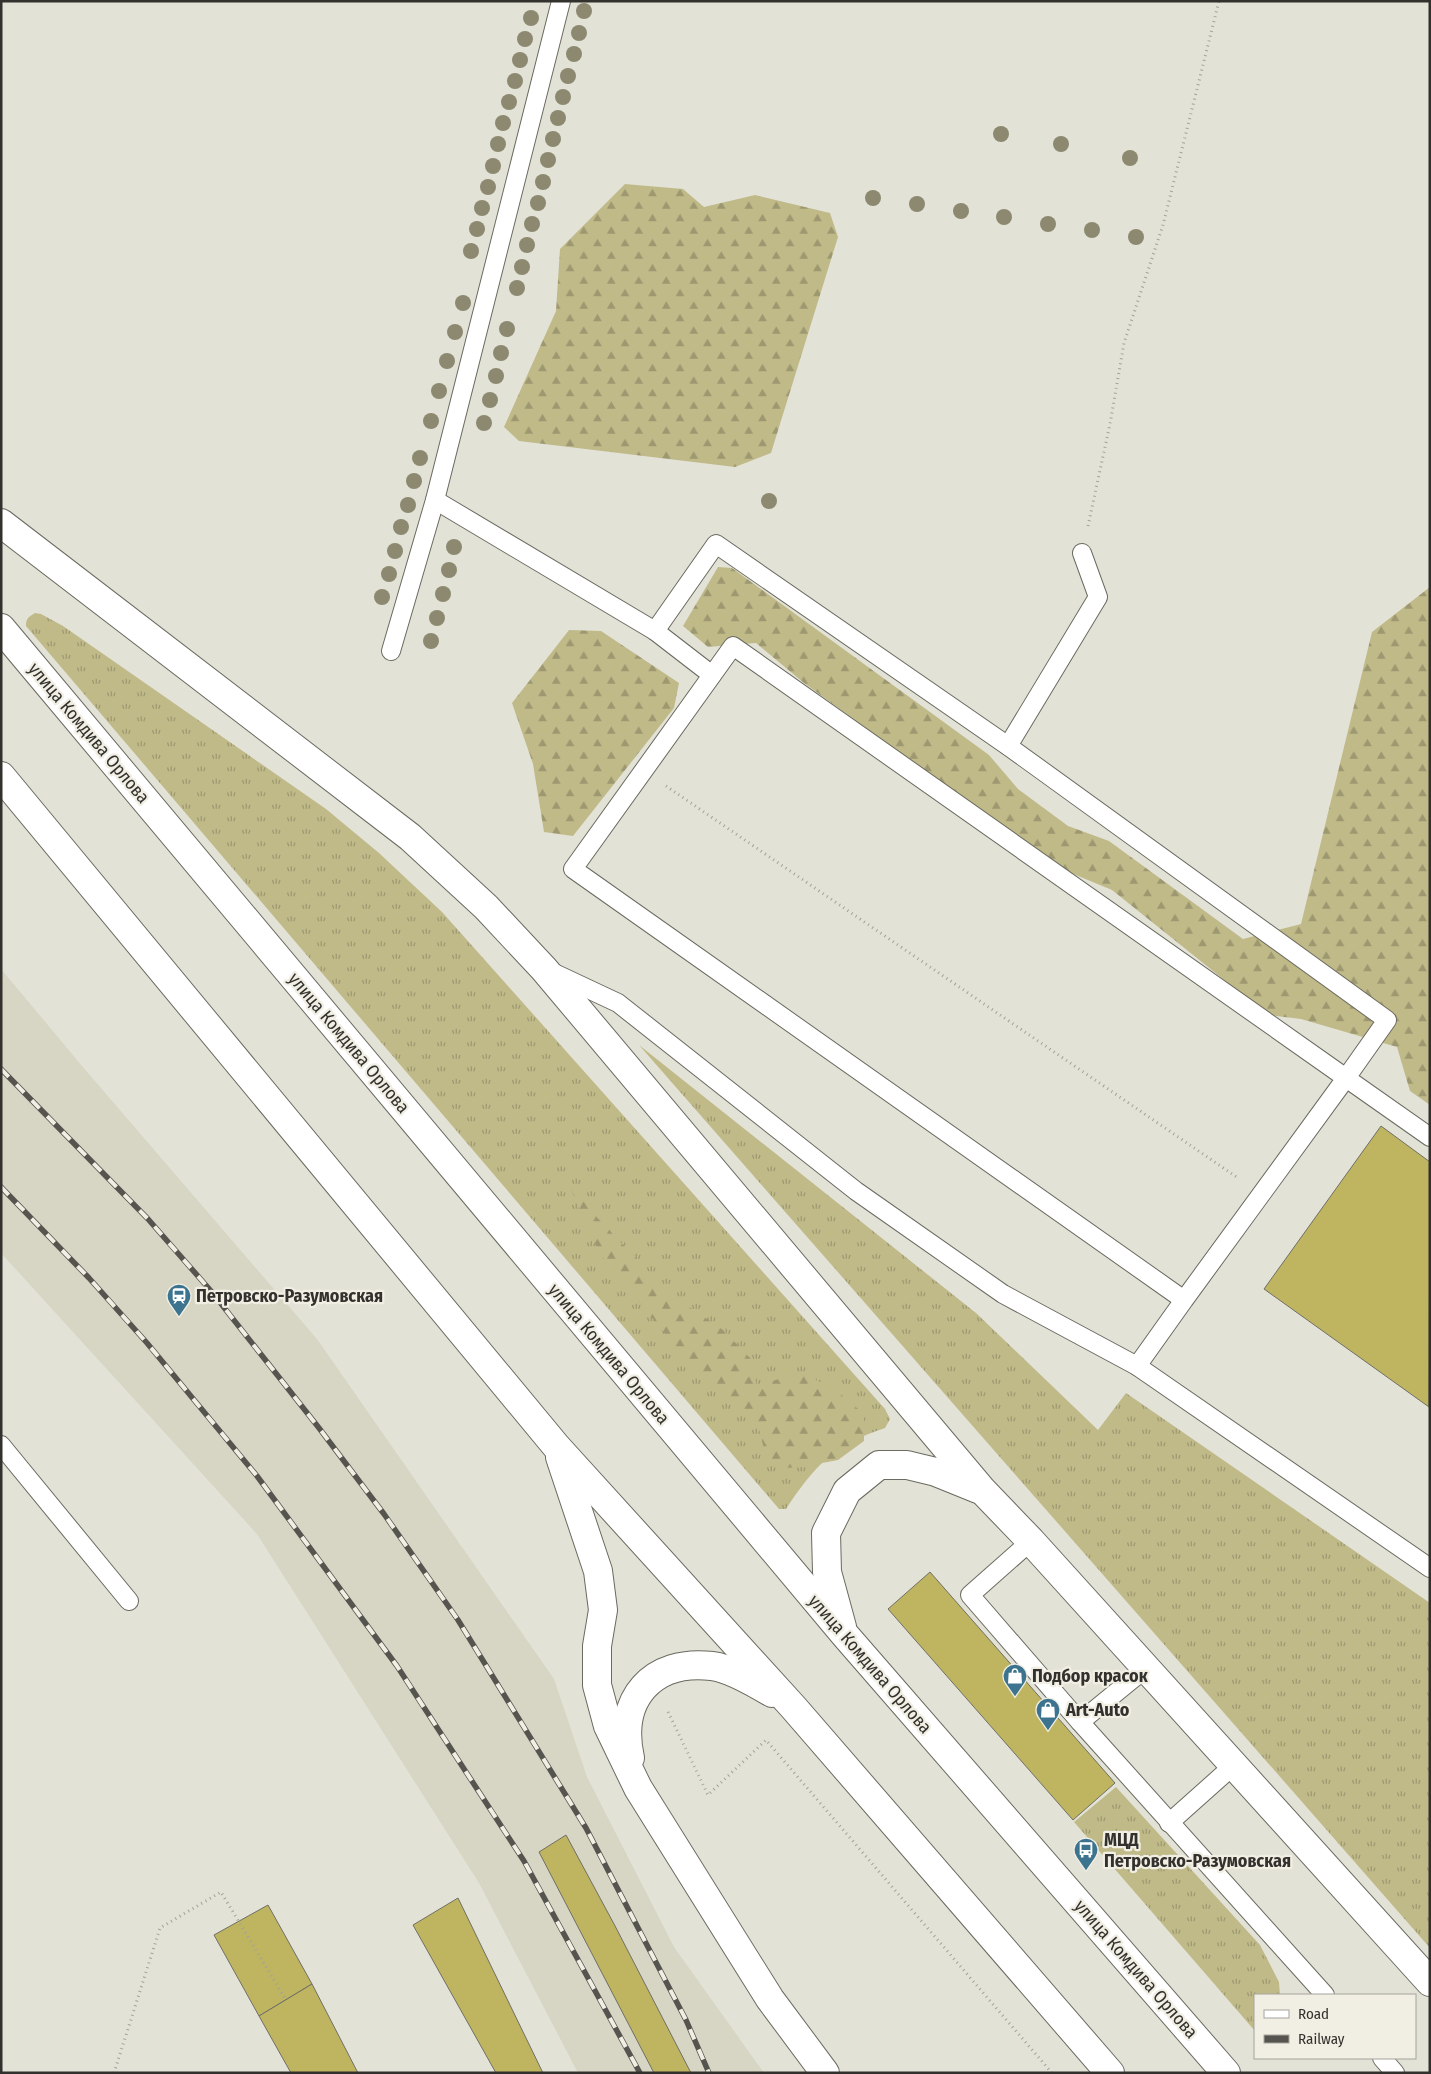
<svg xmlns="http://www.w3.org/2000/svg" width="1431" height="2074" font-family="'Fira Sans Condensed',sans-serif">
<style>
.built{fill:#d7d5c3}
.grass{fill:url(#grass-tufts)}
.forest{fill:url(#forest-firs)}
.building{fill:#bfb460;stroke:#706f65}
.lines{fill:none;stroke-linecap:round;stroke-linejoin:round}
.lane-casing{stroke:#6b6a60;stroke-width:20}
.secondary-casing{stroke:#6b6a60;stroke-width:30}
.path{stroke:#a3a299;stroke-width:3;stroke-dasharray:1 4;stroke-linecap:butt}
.lane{stroke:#fff;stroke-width:18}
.secondary{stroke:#fff;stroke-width:28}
.rail-casing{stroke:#55544e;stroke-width:5.5}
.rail{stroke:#f1efe4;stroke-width:4;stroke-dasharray:11;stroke-linecap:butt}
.tree{fill:#8c8970}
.labels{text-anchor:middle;stroke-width:4.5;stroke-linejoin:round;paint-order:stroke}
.street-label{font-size:18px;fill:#32312d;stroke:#f1efe4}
.poi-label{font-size:18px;font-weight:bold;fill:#32312d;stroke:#f1efe4;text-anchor:start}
</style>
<defs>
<pattern id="grass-tufts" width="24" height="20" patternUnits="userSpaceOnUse" patternTransform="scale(1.25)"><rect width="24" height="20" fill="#c0ba89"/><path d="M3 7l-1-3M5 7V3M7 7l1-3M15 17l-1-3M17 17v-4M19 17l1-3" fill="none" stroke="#9d9870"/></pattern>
<pattern id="forest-firs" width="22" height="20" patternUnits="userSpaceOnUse" patternTransform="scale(1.25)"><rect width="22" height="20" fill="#c0ba89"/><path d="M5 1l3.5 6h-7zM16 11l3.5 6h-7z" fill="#9d9870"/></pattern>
</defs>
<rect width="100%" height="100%" fill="#e3e2d7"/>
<path class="built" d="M1,969l81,97 235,273 237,340 33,98 87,170 90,126h-186l-99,-190 -222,-349 -256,-281z"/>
<g class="grass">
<path d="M35,613l6,1 22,12 263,183 53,44 63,59 443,497 5,10 -5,9c-51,17 -70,37 -99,81h-7l-753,-883c0,-7 2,-9 9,-13z"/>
<path d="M639,1045l337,268 122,117 28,-37 304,210v345z"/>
<path d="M1116,1787l144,158 19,37 1,13h-25v36l-181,-209z"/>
</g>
<g class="forest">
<path d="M625,184l58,5 21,18 51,-12 75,18 8,24 -67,216 -36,14 -216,-26 -15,-14 52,-116 4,-62z"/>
<path d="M718,567l14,1 257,187 29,34 50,37 41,15 134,98 58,-15 71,-292 58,-45v518l-20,-14 -13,-44 -96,-28 -33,-4 -156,-125 -53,-22 -255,-185 -48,-40 -48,4 -25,-21z"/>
<path d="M569,630l32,1 78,52 -5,25 -101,128 -29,-4 -11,-68 -21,-61z"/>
<path d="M564,1174l26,36 79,83 54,37 28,29 7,32 11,-9 32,-10 36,19 27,23v27l-26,19 -37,7 -17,1 -18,-11 -7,-28 -75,-72 -85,-104z"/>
</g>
<g class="building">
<path d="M1381,1126l49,36 -1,245 -165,-118z"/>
<path d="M930,1572l185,211 -42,37 -185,-211z"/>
<path d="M566,1835l48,89 77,149h-37l-115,-221z"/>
<path d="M458,1898l85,175h-47l-83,-148z"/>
<path d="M268,1905l44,79 -53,32 -45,-81z"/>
<path d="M312,1984l46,89h-67l-32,-57z"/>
</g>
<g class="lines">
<defs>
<g id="lane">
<path d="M435,500l220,131 57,44"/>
<path d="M655,631l61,-87 292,202 379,274 -41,58 84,59"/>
<path d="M391,651l44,-151 126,-499"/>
<path d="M1008,746l90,-149 -16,-44"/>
<path d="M552,972l66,31 238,188 147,103 134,72 293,202"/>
<path d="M1137,1366l47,-66 -611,-431 160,-223 613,432 -162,222"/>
<path d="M1,1445l128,156"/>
<path d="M1031,1541l-61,54 110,127 66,-54"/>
<path d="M1080,1722l245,273"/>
<path d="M1169,1823l65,-58"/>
<path d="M1382,2058l13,15"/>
</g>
<g id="secondary">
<path d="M1,523l409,314 76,70 58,62 438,521 49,51 399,441"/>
<path d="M1,628l844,1007 381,438"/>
<path d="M1,776l555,670 238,262 316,365"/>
<path d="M560,1457l38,114 5,39 -6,36v39l11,41 30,62 132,211 55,74"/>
<path d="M842,1627l-15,-55 -1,-39 21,-42 32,-26h28l29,7 42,17"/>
<path d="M630,1758c-13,-59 22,-99 82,-92 18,2 45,18 60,27"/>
</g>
</defs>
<use href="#lane" class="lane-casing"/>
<use href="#secondary" class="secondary-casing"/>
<g class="path">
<path d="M1088,526l22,-102 14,-81 39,-118 56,-224"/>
<path d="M666,786l572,392"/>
<path d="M668,1712l40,83 58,-55 286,333"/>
<path d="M114,2073l46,-145 61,-36 65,108"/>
</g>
<use href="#lane" class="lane"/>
<use href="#secondary" class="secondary"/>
<defs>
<g id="rail">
<path d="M1,1069l147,150 63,72 108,137 65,86 74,106 128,208 100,192 23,53"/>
<path d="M1,1187l88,91 58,65 110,133 140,190 127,195 116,212"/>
</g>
</defs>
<use href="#rail" class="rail-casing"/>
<use href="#rail" class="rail"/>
</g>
<g class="tree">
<circle cx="584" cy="11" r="8"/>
<circle cx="531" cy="18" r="8"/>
<circle cx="579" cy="33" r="8"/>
<circle cx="525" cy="39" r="8"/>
<circle cx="574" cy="54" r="8"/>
<circle cx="520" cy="60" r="8"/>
<circle cx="568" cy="76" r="8"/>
<circle cx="515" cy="81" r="8"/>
<circle cx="563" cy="97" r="8"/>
<circle cx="509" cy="102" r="8"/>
<circle cx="558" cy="118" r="8"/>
<circle cx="503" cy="123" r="8"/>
<circle cx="1001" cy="134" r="8"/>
<circle cx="553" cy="139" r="8"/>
<circle cx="498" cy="144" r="8"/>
<circle cx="1061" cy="144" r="8"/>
<circle cx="1130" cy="158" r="8"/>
<circle cx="548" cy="160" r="8"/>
<circle cx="493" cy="166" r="8"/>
<circle cx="543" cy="182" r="8"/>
<circle cx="488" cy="187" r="8"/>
<circle cx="873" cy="198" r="8"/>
<circle cx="538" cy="203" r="8"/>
<circle cx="917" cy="204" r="8"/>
<circle cx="482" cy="208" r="8"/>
<circle cx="961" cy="211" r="8"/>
<circle cx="1004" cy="217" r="8"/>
<circle cx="532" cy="224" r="8"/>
<circle cx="1048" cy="224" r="8"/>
<circle cx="477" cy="229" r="8"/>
<circle cx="1092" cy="230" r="8"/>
<circle cx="1136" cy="237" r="8"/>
<circle cx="527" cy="245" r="8"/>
<circle cx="471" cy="251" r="8"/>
<circle cx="522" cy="267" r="8"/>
<circle cx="517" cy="288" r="8"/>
<circle cx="463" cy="303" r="8"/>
<circle cx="507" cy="329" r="8"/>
<circle cx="455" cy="332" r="8"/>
<circle cx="501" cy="353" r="8"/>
<circle cx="447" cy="361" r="8"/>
<circle cx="496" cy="376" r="8"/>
<circle cx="439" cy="391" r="8"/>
<circle cx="490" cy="400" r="8"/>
<circle cx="431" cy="421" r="8"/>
<circle cx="484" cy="423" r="8"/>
<circle cx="420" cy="458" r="8"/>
<circle cx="414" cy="481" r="8"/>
<circle cx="769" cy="501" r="8"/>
<circle cx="408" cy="505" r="8"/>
<circle cx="401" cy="527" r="8"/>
<circle cx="454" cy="547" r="8"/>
<circle cx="395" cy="551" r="8"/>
<circle cx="449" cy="570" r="8"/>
<circle cx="389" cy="574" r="8"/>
<circle cx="443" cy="594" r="8"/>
<circle cx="382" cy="597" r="8"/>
<circle cx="437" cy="618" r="8"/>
<circle cx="431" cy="641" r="8"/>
</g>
<defs>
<symbol id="station-pin" viewBox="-11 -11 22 30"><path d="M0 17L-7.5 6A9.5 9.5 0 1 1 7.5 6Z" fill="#3c738e" stroke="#f1efe4"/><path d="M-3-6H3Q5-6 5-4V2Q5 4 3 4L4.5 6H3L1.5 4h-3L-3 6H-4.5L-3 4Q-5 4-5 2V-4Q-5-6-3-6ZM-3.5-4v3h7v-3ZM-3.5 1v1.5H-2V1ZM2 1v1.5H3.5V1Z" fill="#fff"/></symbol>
<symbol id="shop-pin" viewBox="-11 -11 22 30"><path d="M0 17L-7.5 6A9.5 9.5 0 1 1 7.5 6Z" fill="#3c738e" stroke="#f1efe4"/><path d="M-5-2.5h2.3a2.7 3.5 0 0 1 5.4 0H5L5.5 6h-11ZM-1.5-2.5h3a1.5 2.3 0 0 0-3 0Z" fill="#fff"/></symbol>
<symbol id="bus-pin" viewBox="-11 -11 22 30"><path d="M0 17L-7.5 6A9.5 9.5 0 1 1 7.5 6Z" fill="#3c738e" stroke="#f1efe4"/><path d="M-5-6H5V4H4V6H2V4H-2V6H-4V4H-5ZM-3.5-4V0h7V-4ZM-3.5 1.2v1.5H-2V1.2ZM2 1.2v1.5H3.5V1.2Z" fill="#fff"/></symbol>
</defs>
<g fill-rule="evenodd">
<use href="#station-pin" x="165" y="1282" width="28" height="38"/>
<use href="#shop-pin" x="1001" y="1662" width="28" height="38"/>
<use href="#shop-pin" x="1034" y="1696" width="28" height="38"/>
<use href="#bus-pin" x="1072" y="1836" width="28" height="38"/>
</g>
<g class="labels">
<g class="street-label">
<text transform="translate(89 733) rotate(50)" y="6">улица Комдива Орлова</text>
<text transform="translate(349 1043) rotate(50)" y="6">улица Комдива Орлова</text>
<text transform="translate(609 1354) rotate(50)" y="6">улица Комдива Орлова</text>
<text transform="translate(870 1664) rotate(49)" y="6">улица Комдива Орлова</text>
<text transform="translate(1136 1969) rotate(49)" y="6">улица Комдива Орлова</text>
</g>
<g class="poi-label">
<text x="196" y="1302">Петровско-Разумовская</text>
<text x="1032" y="1682">Подбор красок</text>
<text x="1066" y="1716">Art-Auto</text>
<text x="1104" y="1846">МЦД<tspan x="1104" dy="21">Петровско-Разумовская</tspan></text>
</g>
</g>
<rect width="1431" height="2074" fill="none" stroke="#32312d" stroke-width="5"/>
<rect x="1254" y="1994" width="162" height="65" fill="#f1efe4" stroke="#a5a39b"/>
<rect x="1264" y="2010" width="25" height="8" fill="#ffffff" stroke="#a5a39b"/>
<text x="1298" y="2019" font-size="15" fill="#32312d">Road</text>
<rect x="1264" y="2035" width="25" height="8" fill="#55544e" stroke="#a5a39b"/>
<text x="1298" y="2044" font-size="15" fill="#32312d">Railway</text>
</svg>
